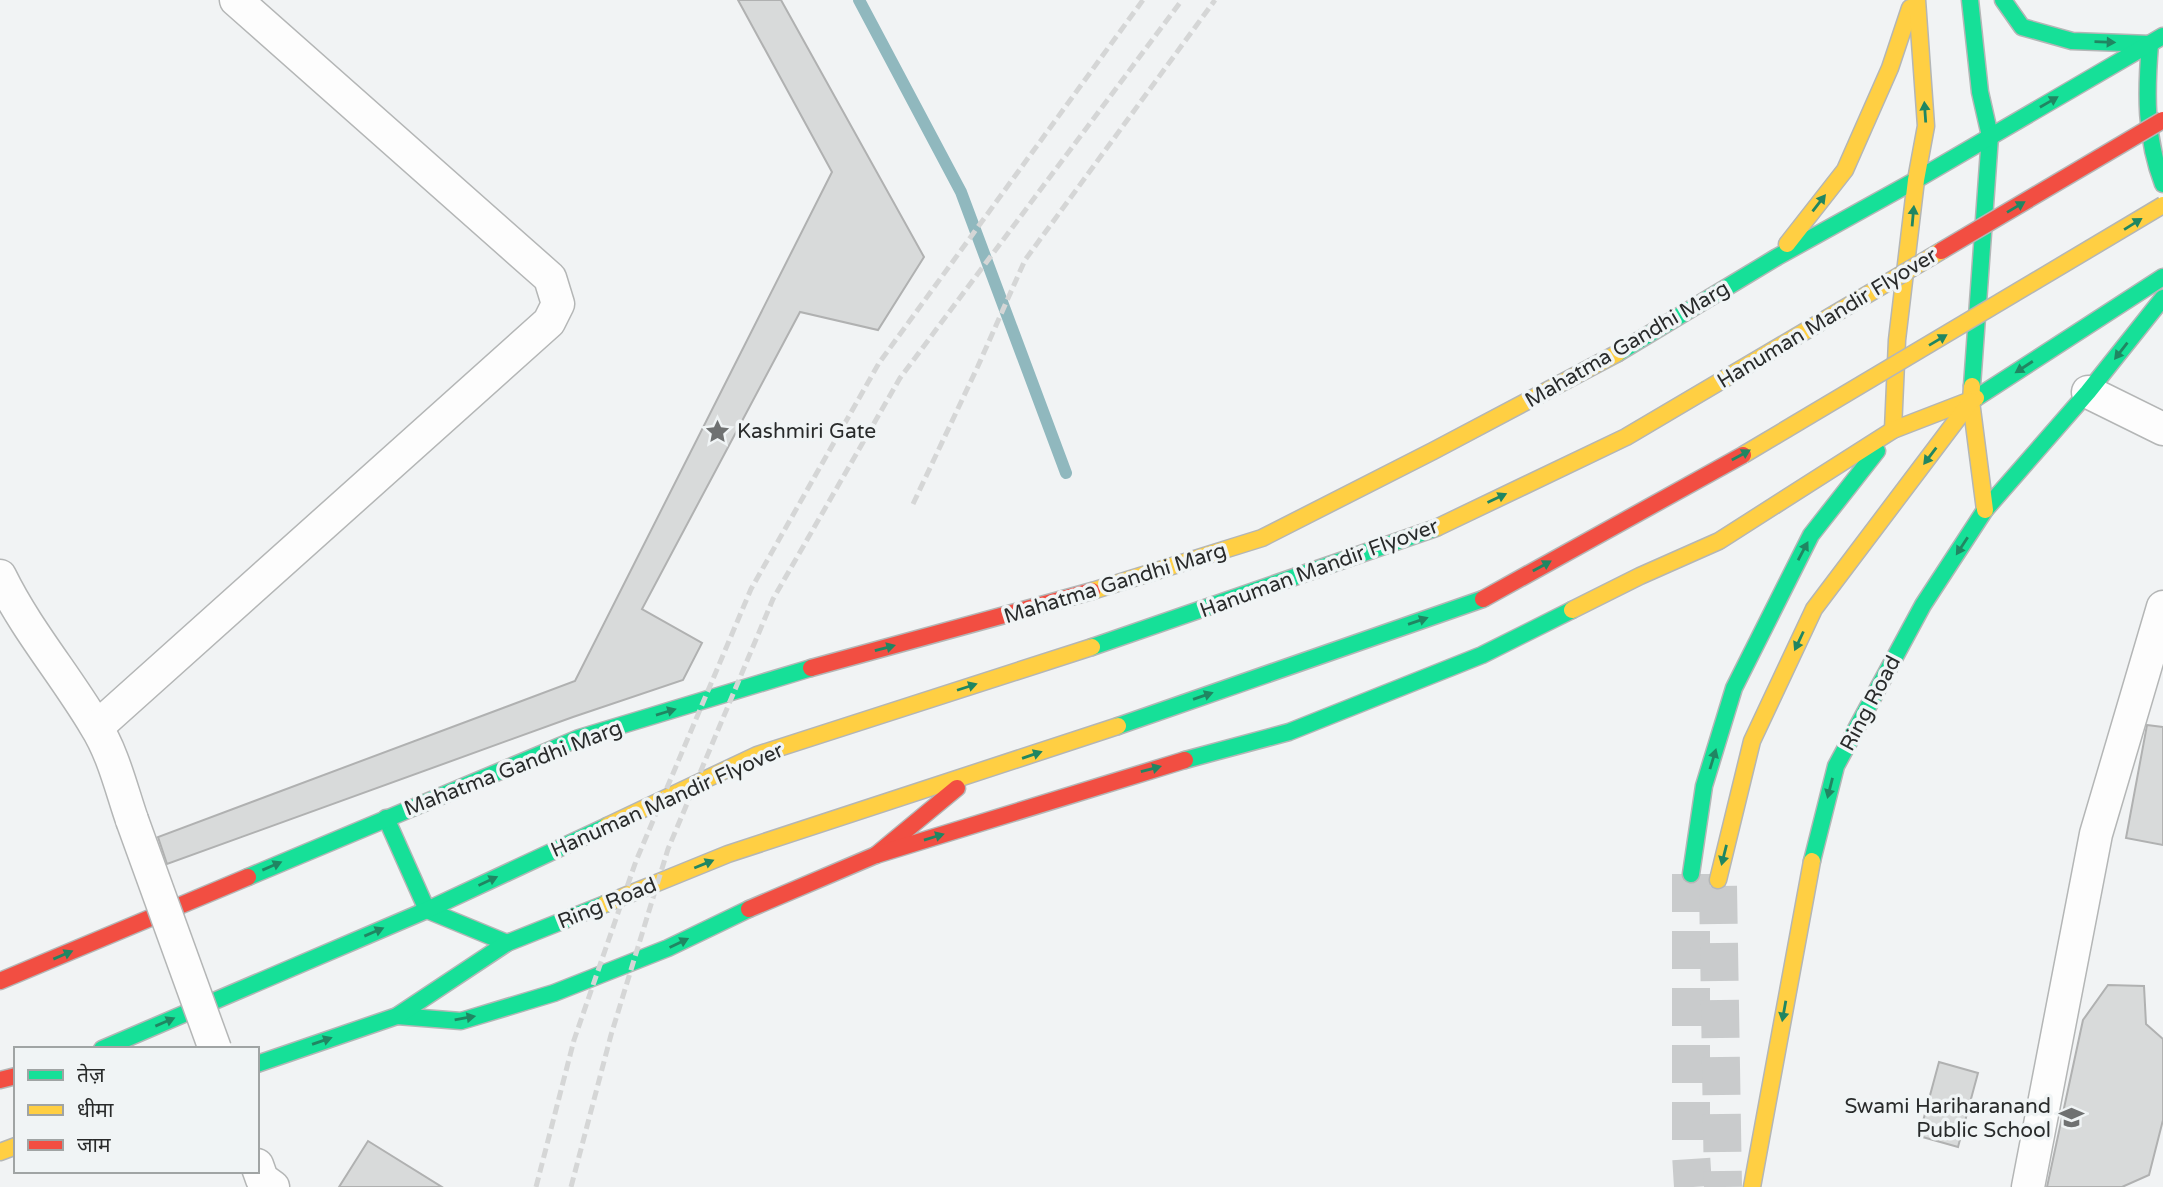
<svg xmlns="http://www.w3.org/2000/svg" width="2163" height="1187" font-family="'Varela Round','Noto Sans Devanagari',sans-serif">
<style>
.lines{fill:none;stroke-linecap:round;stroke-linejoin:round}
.stream{stroke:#90b8be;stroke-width:12}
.building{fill:#d8dada;stroke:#b0b1b1;stroke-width:2}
.secondary-tunnel{stroke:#c9cbcc;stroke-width:38;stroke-dasharray:38 19;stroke-linecap:butt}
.street-casing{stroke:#b4b6b6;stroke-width:35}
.fast-casing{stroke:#b4b6b6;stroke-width:19}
.slow-casing{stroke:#b4b6b6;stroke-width:19}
.jam-casing{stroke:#b4b6b6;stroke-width:19}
.street{stroke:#fdfdfd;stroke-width:32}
.fast{stroke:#16e098;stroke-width:16}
.slow{stroke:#ffcf43;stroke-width:16}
.jam{stroke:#f24e42;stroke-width:16}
.rail{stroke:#d5d6d6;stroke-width:5;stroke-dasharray:10 5;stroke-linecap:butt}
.street-bridge-casing{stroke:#b4b6b6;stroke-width:35;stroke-linecap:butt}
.slow-bridge-casing{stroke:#b4b6b6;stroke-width:19;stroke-linecap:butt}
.jam-bridge-casing{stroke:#b4b6b6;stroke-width:19;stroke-linecap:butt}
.street-bridge{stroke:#fdfdfd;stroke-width:32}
.slow-bridge{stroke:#ffcf43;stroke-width:16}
.jam-bridge{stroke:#f24e42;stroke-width:16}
.oneway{fill:#208662}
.labels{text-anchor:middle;stroke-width:7;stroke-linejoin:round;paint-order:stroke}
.street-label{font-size:21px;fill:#292b2b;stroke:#f0f4f5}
.poi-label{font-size:21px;fill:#292b2b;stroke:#f0f4f5;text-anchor:start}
</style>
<rect width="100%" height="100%" fill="#f1f3f4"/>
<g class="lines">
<path class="stream" d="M859,0l102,192 105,281"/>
</g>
<g class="building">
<path d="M738,0h43l143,257 -46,73 -78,-18 -158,297 60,34 -19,37 -110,37 -406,147 -9,-27 417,-156 257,-509z"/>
<path d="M2147,725l16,2v118l-37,-7z"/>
<path d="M2108,985l36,1 2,38 17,15v81l-14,55 -27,12h-75l36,-167z"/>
<path d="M1939,1062l39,11 -20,74 -39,-11z"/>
<path d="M368,1141l74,46h-103z"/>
</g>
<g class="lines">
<g class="secondary-tunnel">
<path d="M1691,874v280l2,33"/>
<path d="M1718,886l5,301"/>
</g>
<defs>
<g id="street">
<path d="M2088,392l75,37"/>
<path d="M0,576c27,55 64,97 95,149 18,28 26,63 37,95"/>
<path d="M97,727l452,-405 9,-18 -8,-26 -314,-278"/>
<path d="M257,1165l5,14 11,8"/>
<path d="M2028,1187l68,-353 67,-227"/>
</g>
<g id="fast">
<path d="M1970,0l10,92 10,44 -18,250"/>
<path d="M2003,0l19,27 50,14 78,3c-4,48 -5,94 13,140"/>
<path d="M1618,353l159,-96 139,-77 247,-144"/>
<path d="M1976,398l187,-121"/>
<path d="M1092,647l344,-119"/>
<path d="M1118,726l365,-127"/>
<path d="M1185,760l104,-28 193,-77 90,-45"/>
<path d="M386,818l41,92"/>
<path d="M1812,861l24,-95 87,-161 62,-95 103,-118 75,-94"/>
<path d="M1691,874l13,-88 30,-98 77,-153 66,-84"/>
<path d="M248,877l331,-139 232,-70"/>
<path d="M427,910l80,33"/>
<path d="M397,1016l64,5 93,-28 114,-45 81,-39"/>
<path d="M102,1049l325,-139 180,-84"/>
<path d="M257,1064l140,-48 110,-73 98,-39"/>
</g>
<g id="slow">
<path d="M1787,244l58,-74 45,-102 20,-60"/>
<path d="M1972,386l-1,15 14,109"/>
<path d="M1893,430l4,-90 19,-160 10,-54 -9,-126"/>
<path d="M1092,591l170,-53 171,-87 185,-98"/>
<path d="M1572,610l68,-34 79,-35 174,-111 83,-32"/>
<path d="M607,826l150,-71 335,-108"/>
<path d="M1718,880l34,-139 62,-132 157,-208"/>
<path d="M605,904l123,-50 390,-128"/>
<path d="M0,1152l16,-6"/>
<path d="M1752,1187l60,-326"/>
</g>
<g id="jam">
<path d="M811,668l281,-77"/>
<path d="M876,855l81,-67"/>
<path d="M749,909l127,-54 309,-95"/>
<path d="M0,981l248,-104"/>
<path d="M0,1080l16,-4"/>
</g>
</defs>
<use href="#street" class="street-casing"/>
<use href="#fast" class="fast-casing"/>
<use href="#slow" class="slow-casing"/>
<use href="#jam" class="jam-casing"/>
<use href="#street" class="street"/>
<use href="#fast" class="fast"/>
<use href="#slow" class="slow"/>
<use href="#jam" class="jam"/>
<g class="rail">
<path d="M913,504l65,-138 47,-106 190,-260"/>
<path d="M536,1187l38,-147 62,-179 115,-272 128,-226 264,-363"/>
<path d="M571,1187l40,-152 57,-186 105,-250 127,-221 282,-378"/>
</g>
<defs>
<path id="street-bridge" d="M132,820l83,229"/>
<g id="slow-bridge">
<path d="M1743,455l420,-250"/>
<path d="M1436,528l190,-91 315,-186"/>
</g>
<g id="jam-bridge">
<path d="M1941,251l222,-131"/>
<path d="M1483,599l260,-144"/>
</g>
</defs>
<use href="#street-bridge" class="street-bridge-casing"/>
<use href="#slow-bridge" class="slow-bridge-casing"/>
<use href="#jam-bridge" class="jam-bridge-casing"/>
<use href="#street-bridge" class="street-bridge"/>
<use href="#slow-bridge" class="slow-bridge"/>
<use href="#jam-bridge" class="jam-bridge"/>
</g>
<defs><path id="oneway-solid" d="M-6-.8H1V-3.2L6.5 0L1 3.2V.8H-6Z" transform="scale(1.75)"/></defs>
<g class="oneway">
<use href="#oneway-solid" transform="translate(2105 42) rotate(2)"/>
<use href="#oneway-solid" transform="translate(2049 102) rotate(-30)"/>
<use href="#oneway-solid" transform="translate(1925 112) rotate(-94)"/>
<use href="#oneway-solid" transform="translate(1819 203) rotate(-52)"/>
<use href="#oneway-solid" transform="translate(2016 207) rotate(-31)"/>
<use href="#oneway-solid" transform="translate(1913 216) rotate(-85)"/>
<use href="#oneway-solid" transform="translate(2133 224) rotate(-32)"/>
<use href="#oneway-solid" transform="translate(1938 340) rotate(-31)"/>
<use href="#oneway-solid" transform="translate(2121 351) rotate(128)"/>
<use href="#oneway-solid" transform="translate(2024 367) rotate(147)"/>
<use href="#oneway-solid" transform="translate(1741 455) rotate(-29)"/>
<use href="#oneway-solid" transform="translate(1930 456) rotate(127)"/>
<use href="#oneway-solid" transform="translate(1497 498) rotate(-25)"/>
<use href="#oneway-solid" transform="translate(1962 546) rotate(123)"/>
<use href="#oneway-solid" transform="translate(1803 551) rotate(-62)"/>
<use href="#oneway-solid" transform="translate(1542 566) rotate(-29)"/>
<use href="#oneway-solid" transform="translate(1418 621) rotate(-19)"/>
<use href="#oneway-solid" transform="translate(1799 641) rotate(115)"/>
<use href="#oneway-solid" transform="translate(885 648) rotate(-15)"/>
<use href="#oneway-solid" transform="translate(967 687) rotate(-18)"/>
<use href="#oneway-solid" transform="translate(1203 696) rotate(-19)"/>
<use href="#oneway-solid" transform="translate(666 712) rotate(-17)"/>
<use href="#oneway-solid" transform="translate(1032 755) rotate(-19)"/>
<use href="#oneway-solid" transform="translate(1713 759) rotate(-73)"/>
<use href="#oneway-solid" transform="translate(1151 769) rotate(-15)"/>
<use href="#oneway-solid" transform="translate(1830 788) rotate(104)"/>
<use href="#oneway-solid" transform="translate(934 837) rotate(-17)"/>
<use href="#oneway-solid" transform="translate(1724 855) rotate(104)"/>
<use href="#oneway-solid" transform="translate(704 864) rotate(-22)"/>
<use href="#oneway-solid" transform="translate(272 866) rotate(-23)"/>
<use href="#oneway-solid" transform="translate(488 881) rotate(-25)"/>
<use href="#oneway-solid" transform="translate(374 932) rotate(-23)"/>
<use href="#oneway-solid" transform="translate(679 943) rotate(-26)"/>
<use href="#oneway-solid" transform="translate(63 955) rotate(-23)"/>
<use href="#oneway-solid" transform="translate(1784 1011) rotate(100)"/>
<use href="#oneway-solid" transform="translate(465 1018) rotate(-10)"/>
<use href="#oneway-solid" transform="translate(165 1022) rotate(-23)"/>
<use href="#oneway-solid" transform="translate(322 1041) rotate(-19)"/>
</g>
<defs>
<symbol id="sight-bare" viewBox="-9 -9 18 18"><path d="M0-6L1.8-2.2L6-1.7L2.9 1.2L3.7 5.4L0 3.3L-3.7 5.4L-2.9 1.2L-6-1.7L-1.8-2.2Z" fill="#6f7171" stroke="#f0f4f5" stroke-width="2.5" paint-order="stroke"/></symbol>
<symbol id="school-bare" viewBox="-9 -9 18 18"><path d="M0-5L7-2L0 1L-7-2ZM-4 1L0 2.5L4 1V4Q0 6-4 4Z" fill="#6f7171" stroke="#f0f4f5" stroke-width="2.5" paint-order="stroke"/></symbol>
</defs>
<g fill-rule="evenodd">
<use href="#sight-bare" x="700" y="414" width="35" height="35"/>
<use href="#school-bare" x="2054" y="1100" width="35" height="35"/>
</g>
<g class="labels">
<g class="street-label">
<text transform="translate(1827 318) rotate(-31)" y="7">Hanuman Mandir Flyover</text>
<text transform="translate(1627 344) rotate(-30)" y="7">Mahatma Gandhi Marg</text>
<text transform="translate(1319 568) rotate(-20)" y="7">Hanuman Mandir Flyover</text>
<text transform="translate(1115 583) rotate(-17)" y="7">Mahatma Gandhi Marg</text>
<text transform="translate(1870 703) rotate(-62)" y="7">Ring Road</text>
<text transform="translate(513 768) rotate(-21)" y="7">Mahatma Gandhi Marg</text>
<text transform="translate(667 800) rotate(-24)" y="7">Hanuman Mandir Flyover</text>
<text transform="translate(607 903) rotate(-22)" y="7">Ring Road</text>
</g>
<g class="poi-label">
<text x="737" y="438">Kashmiri Gate</text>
<text x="2051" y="1113" text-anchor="end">Swami Hariharanand<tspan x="2051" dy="24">Public School</tspan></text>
</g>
</g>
<rect x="14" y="1047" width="245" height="126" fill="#f0f4f5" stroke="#a0a4a4" stroke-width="2"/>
<rect x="28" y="1070" width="35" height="10" fill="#16e098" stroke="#a0a4a4" stroke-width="2"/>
<text x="77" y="1082" font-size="21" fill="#292b2b">तेज़</text>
<rect x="28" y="1105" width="35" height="10" fill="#ffcf43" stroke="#a0a4a4" stroke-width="2"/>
<text x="77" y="1117" font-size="21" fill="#292b2b">धीमा</text>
<rect x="28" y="1140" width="35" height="10" fill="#f24e42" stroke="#a0a4a4" stroke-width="2"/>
<text x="77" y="1152" font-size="21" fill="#292b2b">जाम</text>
</svg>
